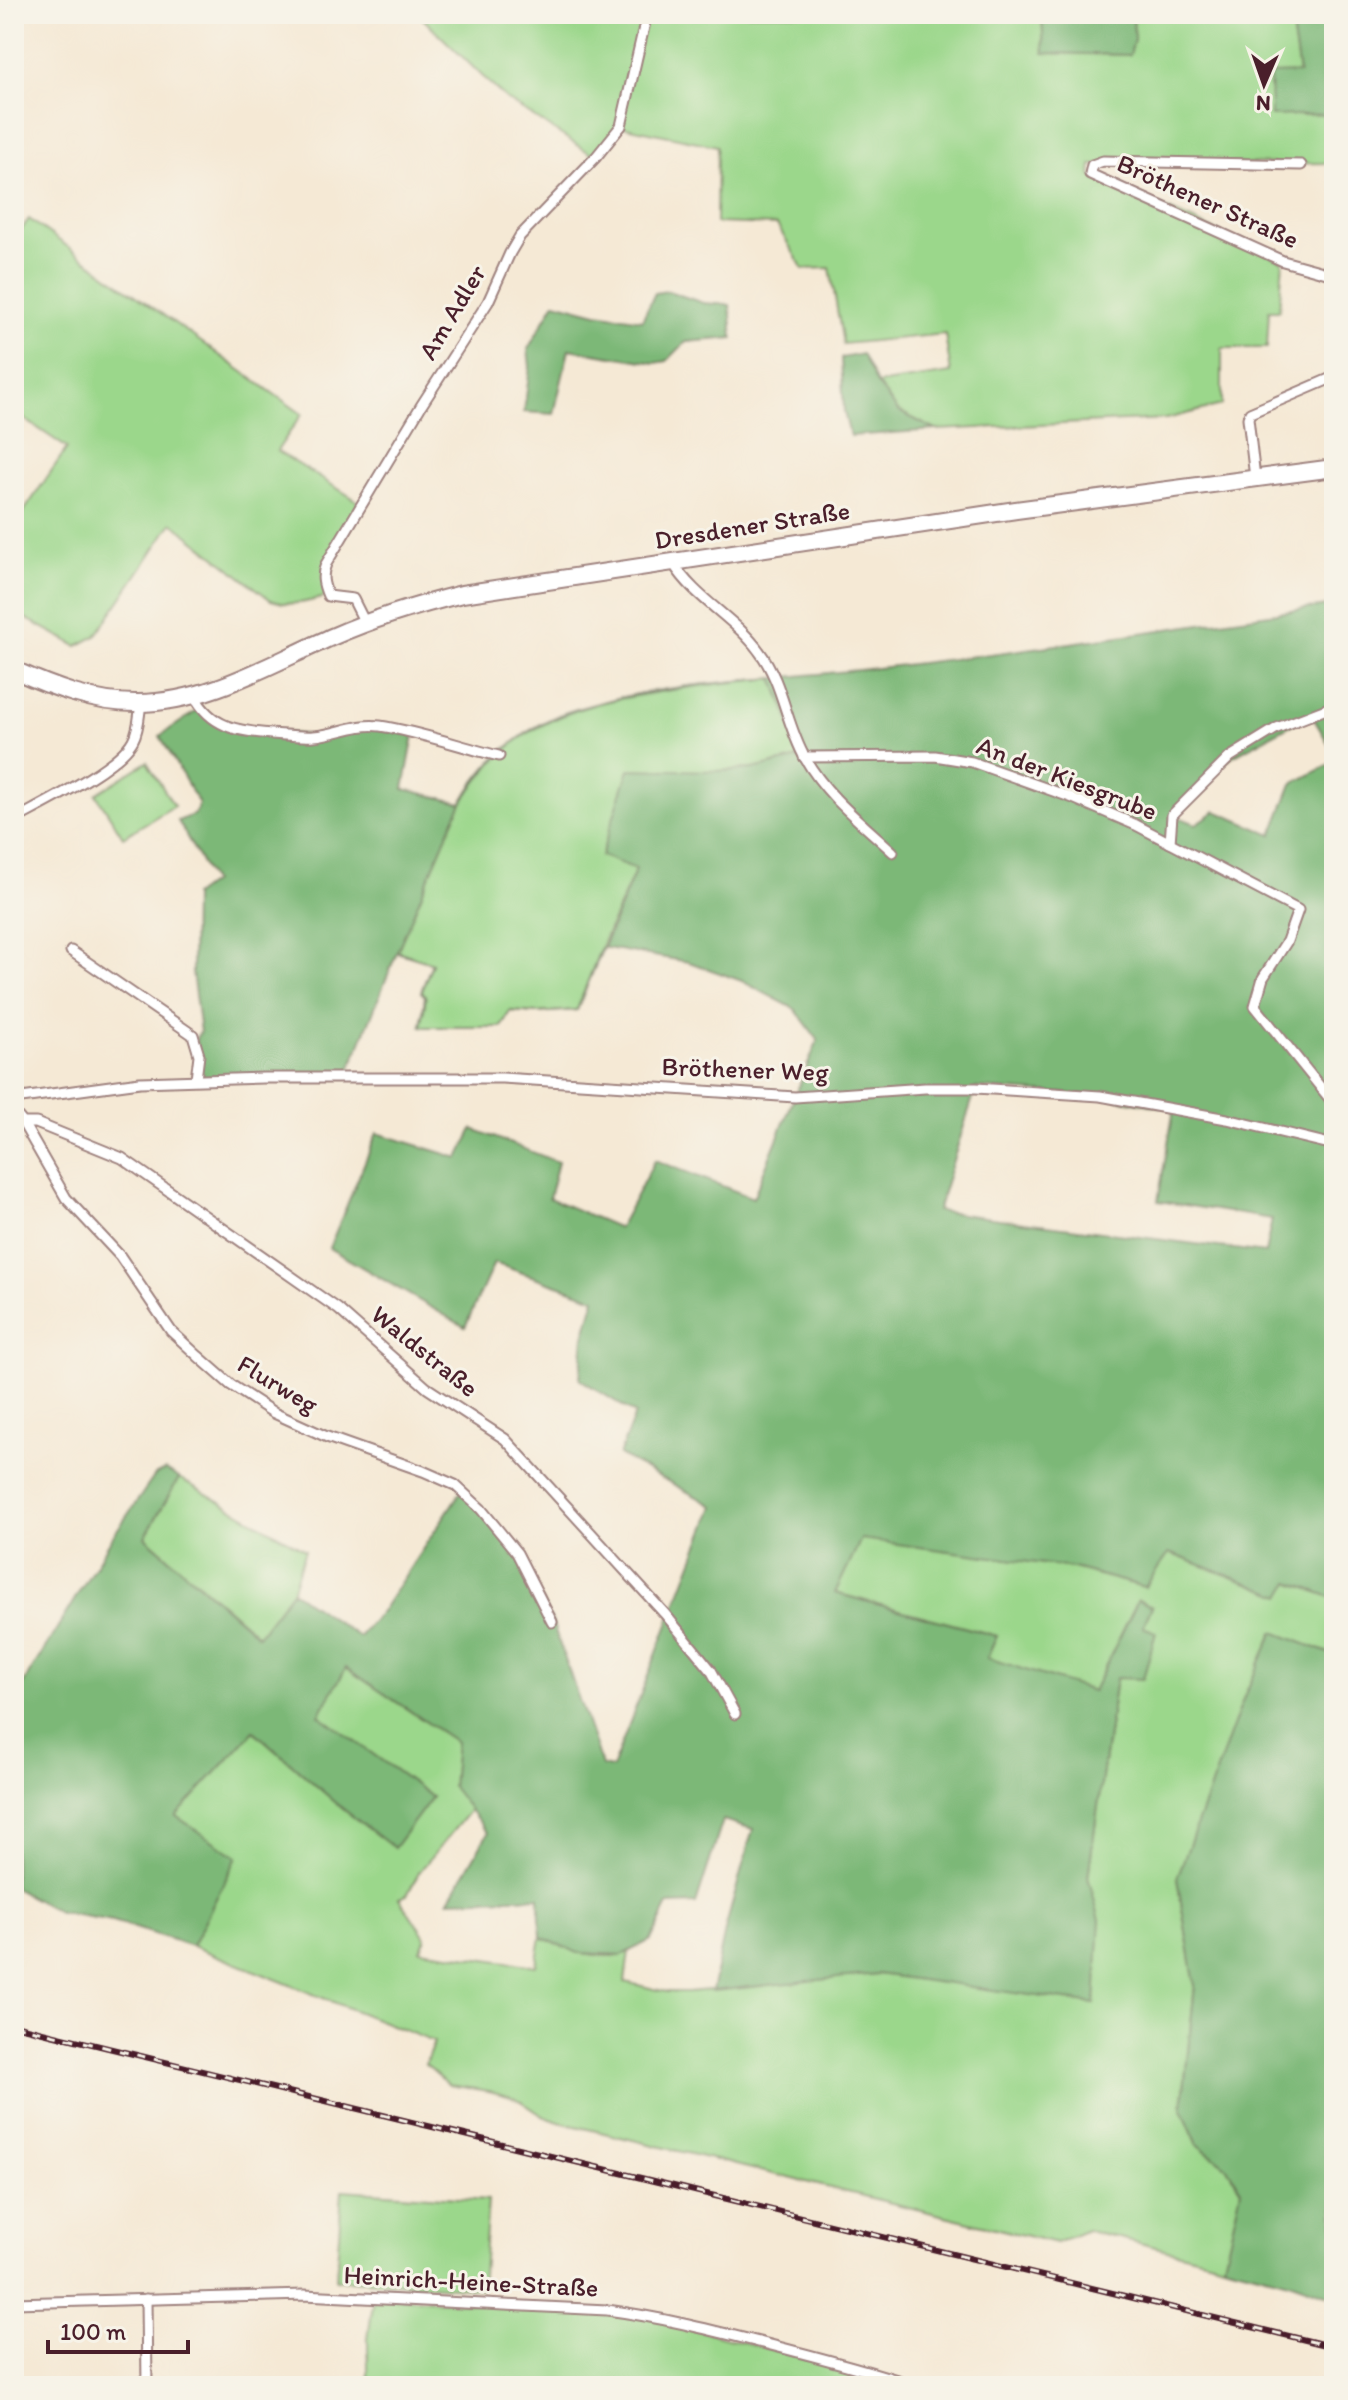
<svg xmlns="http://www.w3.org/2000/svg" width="1348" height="2400" font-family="Itim,sans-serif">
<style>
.green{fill:#9bd78b;stroke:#727b5b;stroke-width:2}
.forest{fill:#7cb877;stroke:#636c51;stroke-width:2;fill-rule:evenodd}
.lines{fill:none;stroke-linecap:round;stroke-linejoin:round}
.street-casing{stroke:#a08480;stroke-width:13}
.primary-casing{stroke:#a08480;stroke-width:20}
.street{stroke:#fff;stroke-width:9}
.primary{stroke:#fff;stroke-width:16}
.rail-casing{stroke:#4a1f2b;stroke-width:6}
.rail{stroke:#f7f3e8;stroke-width:3;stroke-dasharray:9;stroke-linecap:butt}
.labels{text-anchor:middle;stroke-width:6;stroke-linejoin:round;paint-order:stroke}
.street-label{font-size:26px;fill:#4a1f2b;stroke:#f7f3e8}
</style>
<rect width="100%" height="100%" fill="#f7f3e8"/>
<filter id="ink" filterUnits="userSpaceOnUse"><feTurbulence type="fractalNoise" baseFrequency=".0125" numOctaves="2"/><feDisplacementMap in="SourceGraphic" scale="16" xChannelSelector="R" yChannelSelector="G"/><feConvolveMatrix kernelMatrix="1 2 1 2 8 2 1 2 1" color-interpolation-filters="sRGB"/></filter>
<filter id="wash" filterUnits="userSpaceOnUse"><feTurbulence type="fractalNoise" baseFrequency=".006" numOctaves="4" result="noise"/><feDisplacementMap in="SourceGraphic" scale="32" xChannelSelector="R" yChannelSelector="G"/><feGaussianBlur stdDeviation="1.8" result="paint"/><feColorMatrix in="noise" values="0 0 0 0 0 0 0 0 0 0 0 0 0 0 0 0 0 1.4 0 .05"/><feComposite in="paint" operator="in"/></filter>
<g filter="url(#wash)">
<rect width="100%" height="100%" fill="#f5e9d5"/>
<g class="green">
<path d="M418,14h624l2,39 85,2 5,-16 -1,-25h157l9,59 -28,42 63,-1v49l-242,2 -1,10 192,86 -4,49h-10l-2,38h-45v57l-56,14 -230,11 -38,-19 -21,-27 74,-11 -6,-39 -102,10 -13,-76 -27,1 -26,-44 -61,-2 1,-77 -96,-20 -25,31 -89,-57z"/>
<path d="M29,219l273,195 -25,37 79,49 4,9 -34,55 2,32c-20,6 -36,11 -57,4l-99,-77 -76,113 -19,10 -63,-34v-86l53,-78 -53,-36v-172z"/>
<path d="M773,678l31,79 -51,12 -35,2 -82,98 -35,78 -24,63 -40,3 -27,-2 -9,16h-80l5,-31 -5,-4 11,-29 -35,-11c13,-32 27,-64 41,-96 12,-28 23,-57 42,-81 64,-83 197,-88 293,-97z"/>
<path d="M147,762l27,44 -51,31 -27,-43z"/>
<path d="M179,1478l126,72 -13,41 -33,45 -114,-99z"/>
<path d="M861,1538l212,30 71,19 25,-34 112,42 8,-13 45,16v57l-61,-23 -96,246 18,107 -13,124 16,36 28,21 15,24 -17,74 -137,-34 -31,13 -497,-121 -16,-6 -27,-18 -27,-7 -40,-6 -24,-21 9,-22 -242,-96 6,-16 -23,-114 79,-85 89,78 51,38 38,-50 -114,-82 28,-47 110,74 -3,45 17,23 -50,61 -13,24 -8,3 27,40 -6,12 116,16 5,-29c24,10 62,28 88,14l-4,31 42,10h21l189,-18 77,9 146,-62 -12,-44 28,-199h27l12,-46 -12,-5 9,-21 -14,-6 -44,92 -107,-34 10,-22 -162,-43z"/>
<path d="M342,2190l146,10 -6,89 -146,-10z"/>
<path d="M374,2296l268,19 266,71h-540v-48z"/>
</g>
<g class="forest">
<path d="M1042,14h91l1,25 -4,16 -86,-2z"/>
<path d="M1290,14h44v100l-63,2 -1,-42 29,-1z"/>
<path d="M668,291l35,12 27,2 3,33 -47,4 -19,19 -12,2 -86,-14 -15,65 -30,-2 6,-45 -2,-18 27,-47 42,11 45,7 13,-27z"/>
<path d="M862,354l15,30 21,27 38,19 -86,6 -6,-24 -3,-54z"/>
<path d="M1334,605v148l-23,-39 -80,43 -58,58 23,9 20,-13 56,24 20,-51 42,-22v836l-44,-16 -8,14 -113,-43 -24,34 -72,-19 -212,-29 -26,54 162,43 -10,22 106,33 45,-91 14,6 -9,21 13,5 -13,47 -27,-1 -28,199 12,43 -5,84 -218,-30 -165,17 14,-65 27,-97 -30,-9 -27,84 -28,1 -17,35 -29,15 -44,-2 -37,-16 -2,-40 -90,3 39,-67 -36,-46 4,-45 -110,-74 -27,47 113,82 -38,51 -51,-39 -89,-78 -78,85 61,41 -45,89 -79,-25 -54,-9 -45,-24v-189l101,-166 41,-59 10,-4 13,8 -34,59 113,99 34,-45 67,46 24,-28 78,-118 56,62 35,69 50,144 10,2 102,-262 -95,-51 16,-41 -55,-35 4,-42 11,-39 -101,-35 -29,64 -136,-79 48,-115 82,25 14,-29 85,33 -9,36 70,30 36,-68 98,38 65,-158 -23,-31 -53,-28 -53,-19 -88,-15 -24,63 -40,3 -27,-2 -9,16h-80l4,-31 -4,-4 11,-29 -35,-11 -50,125 -151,2v-41l4,-6 -8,-60 1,-76 19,-14 -34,-61 17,-7 4,-10 -39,-68 41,-28 18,16 95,12 45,-10 55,9 -10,54 58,14c25,-38 54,-70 97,-88 28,-11 59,-16 89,-21 76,-14 152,-17 229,-26 153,-17 304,-42 457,-63zM773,678l30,79 -50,12 -35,2 -89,-2 -28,87 35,13 -59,141 -40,3 -27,-2 -9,16h-80l5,-31 -4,-5 10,-28 -35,-12c14,-31 27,-63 41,-95 12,-28 23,-57 42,-81 65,-83 197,-88 293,-97zM976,1088l124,8 74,13 -16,92 114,18 -7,34 -328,-42z"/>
<path d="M1274,1632l60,23v642l-45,-16 -65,-17 17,-74 -15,-24 -28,-21 -16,-36 13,-124 -18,-107 69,-186z"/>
</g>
</g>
<g filter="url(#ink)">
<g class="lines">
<defs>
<g id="street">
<path d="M1301,165l-198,-4 -11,4 -2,9 193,87 51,14"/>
<path d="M1255,478l-7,-60 2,-5 84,-36"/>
<path d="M673,563c22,36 61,54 86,88 24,31 27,74 46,107 22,39 56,64 88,94"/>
<path d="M365,623l-12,-24 -25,-3c-5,-12 -7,-20 -2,-32l95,-158 67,-104 22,-49 10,-17 76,-79 25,-31 26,-112"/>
<path d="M194,695c17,33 44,36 77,39 14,1 29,3 43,2 23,-2 43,-13 66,-10 36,5 82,21 119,30"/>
<path d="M804,757l131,-1 37,6 101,36 63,27 162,85 -11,31 -24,37 -8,28 79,98"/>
<path d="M14,820c29,-16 105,-53 119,-80 6,-11 6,-24 8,-37"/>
<path d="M1170,843l2,-28 58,-58 47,-29 57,-22"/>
<path d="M71,951l122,84 6,20 -3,24"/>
<path d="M14,1099l126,-17 124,-4h238l293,19 130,-9h51l124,8 127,23 107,26"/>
<path d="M14,1112l9,11h13l86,35 216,151 89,79 78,51 160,175 46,56 24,44"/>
<path d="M23,1123l43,75 54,58 51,75 27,25 33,29 43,28 53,24 96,34 32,14 26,24 36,44 35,69"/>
<path d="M146,2299l1,87"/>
<path d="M14,2303l290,-8 303,15c53,7 104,20 156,33 51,13 102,26 153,43"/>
<path d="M1324,2386l10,-4"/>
</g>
<path id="primary" d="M14,670c38,17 81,34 124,33 69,0 134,-40 196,-67 41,-18 84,-31 128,-42l554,-84 318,-42"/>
</defs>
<use href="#street" class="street-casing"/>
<use href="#primary" class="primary-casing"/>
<use href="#street" class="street"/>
<use href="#primary" class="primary"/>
<defs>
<path id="rail" d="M14,2025l1320,322"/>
</defs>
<use href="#rail" class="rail-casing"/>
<use href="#rail" class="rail"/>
</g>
</g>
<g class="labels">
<g class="street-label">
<text transform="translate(1208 201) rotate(24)" y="9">Bröthener Straße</text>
<text transform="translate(452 312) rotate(-59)" y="9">Am Adler</text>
<text transform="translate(752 525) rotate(-9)" y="9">Dresdener Straße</text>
<text transform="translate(1067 778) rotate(21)" y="9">An der Kiesgrube</text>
<text transform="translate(745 1069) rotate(2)" y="9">Bröthener Weg</text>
<text transform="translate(425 1351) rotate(39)" y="9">Waldstraße</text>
<text transform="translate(278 1384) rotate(31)" y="9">Flurweg</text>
<text transform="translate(471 2281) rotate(3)" y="9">Heinrich-Heine-Straße</text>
</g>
</g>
<rect width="1348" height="2400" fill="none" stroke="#f7f3e8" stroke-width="48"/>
<g transform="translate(1264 84) rotate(182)" stroke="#f7f3e8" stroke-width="6" paint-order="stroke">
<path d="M0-6L14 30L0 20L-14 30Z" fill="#4a1f2b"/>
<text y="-12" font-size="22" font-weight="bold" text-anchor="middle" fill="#4a1f2b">N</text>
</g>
<path d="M48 2340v12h140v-12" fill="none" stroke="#4a1f2b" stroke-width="4"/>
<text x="60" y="2340" font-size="24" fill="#4a1f2b" stroke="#f7f3e8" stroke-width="6" paint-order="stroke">100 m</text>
</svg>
